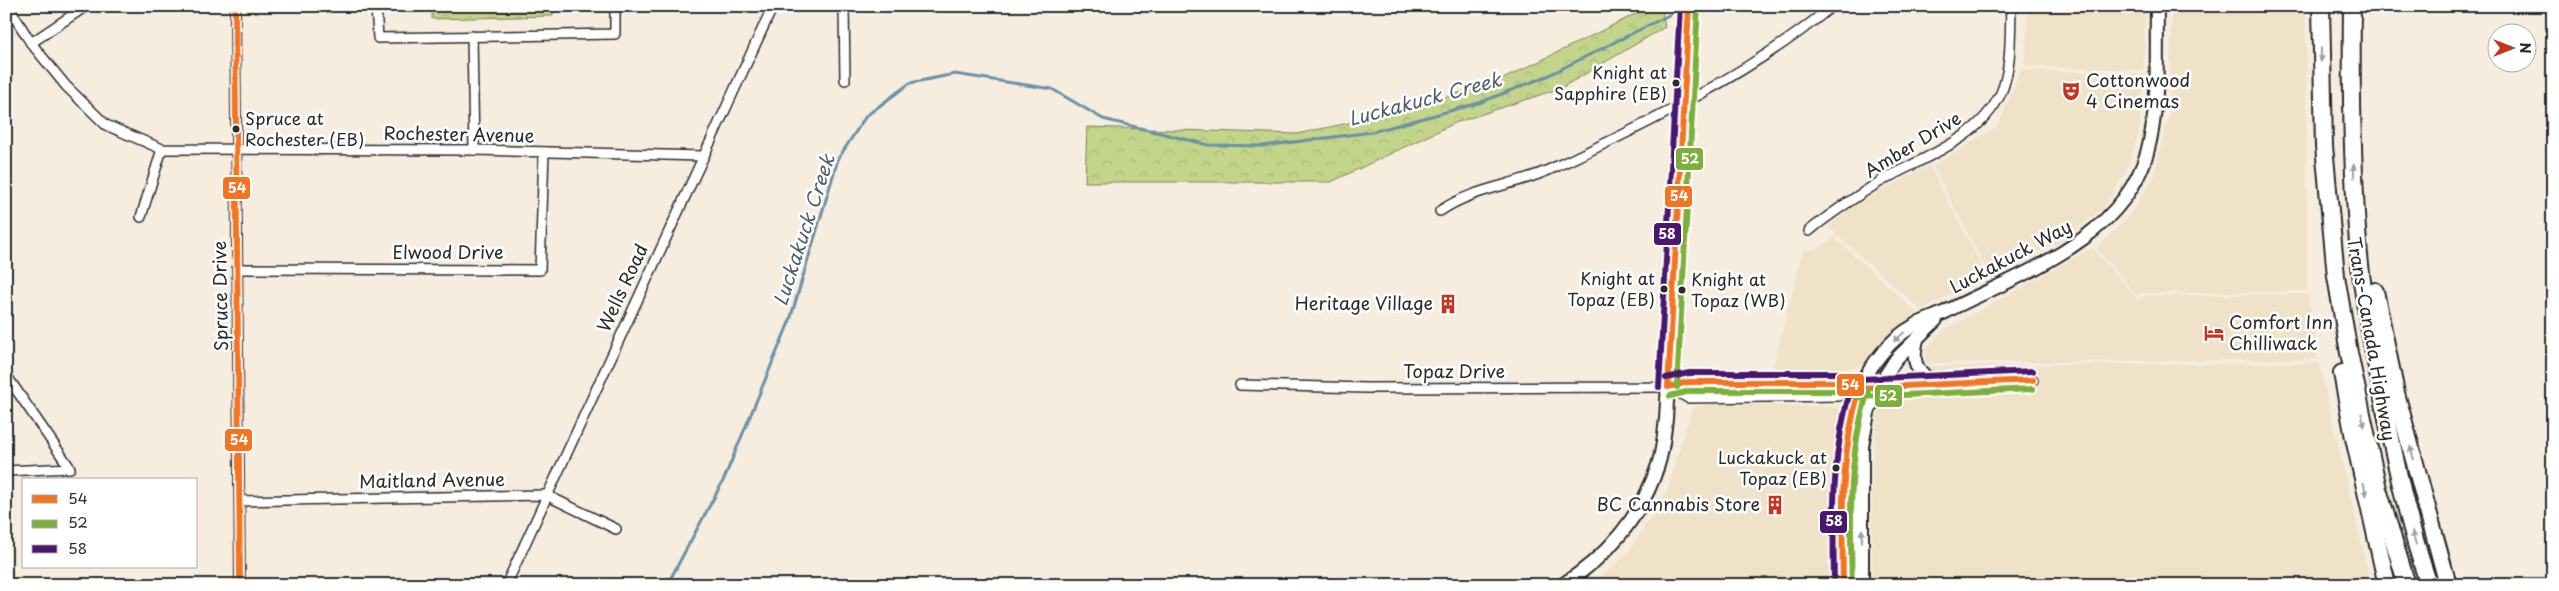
<svg xmlns="http://www.w3.org/2000/svg" width="2559" height="591" font-family="'Playpen Sans',sans-serif">
<style>
.built{fill:#f0e1c9}
.forest{fill:url(#forest-crowns);stroke:#77805a}
.lines{fill:none;stroke-linecap:round;stroke-linejoin:round}
.stream{stroke:#6a91a5;stroke-width:3}
.street-casing{stroke:#2b2b2b;stroke-width:12}
.secondary-casing{stroke:#2b2b2b;stroke-width:16}
.highway-casing{stroke:#2b2b2b;stroke-width:20}
.street{stroke:#fff;stroke-width:9}
.secondary{stroke:#fff;stroke-width:12}
.highway{stroke:#fff;stroke-width:16}
.bus-1-casing{stroke:#fff;stroke-width:10}
.bus-2-casing{stroke:#fff;stroke-width:10}
.bus-3-casing{stroke:#fff;stroke-width:10}
.bus-1{stroke:#f37421;stroke-width:6}
.bus-2{stroke:#7daf3c;stroke-width:6}
.bus-3{stroke:#49176d;stroke-width:6}
.oneway{fill:#a0a0a0}
.bus-dot{fill:#2b2b2b;stroke:#fff;stroke-width:2}
.labels{text-anchor:middle;stroke-width:5;stroke-linejoin:round;paint-order:stroke}
.bus-label{font-size:17px;fill:#2b2b2b;stroke:#fff;text-anchor:end}
.poi-label{font-size:18px;fill:#2b2b2b;stroke:#fff;text-anchor:start}
.street-label{font-size:18px;fill:#2b2b2b;stroke:#fff}
.water-label{font-size:19px;font-style:italic;fill:#4a5e68;stroke:#fff}
.line-badge{stroke:#fff;stroke-width:2}
.badge-label{font-size:14px;text-anchor:middle;font-weight:bold;fill:#fff}
</style>
<defs>
<pattern id="forest-crowns" width="20" height="18" patternUnits="userSpaceOnUse" patternTransform="scale(1.25)"><rect width="20" height="18" fill="#c3d58a"/><path d="M2 6a3 3 0 1 1 6 0M12 15a3 3 0 1 1 6 0" fill="none" stroke="#a8b777"/></pattern>
</defs>
<rect width="100%" height="100%" fill="#f6eddf"/>
<filter id="ink" filterUnits="userSpaceOnUse"><feTurbulence type="fractalNoise" baseFrequency=".02" numOctaves="2"/><feDisplacementMap in="SourceGraphic" scale="10" xChannelSelector="R" yChannelSelector="G"/><feConvolveMatrix kernelMatrix="1 2 1 2 8 2 1 2 1" color-interpolation-filters="sRGB"/></filter>
<g filter="url(#ink)">
<g class="built">
<path d="M2028,6h117l-1,64 -119,-4z"/>
<path d="M2172,6h134l1,285 -165,2 -5,3 -40,-48 33,-33 24,-38 15,-63z"/>
<path d="M2021,70l123,4 -5,58 -13,39 -22,37 -46,35 -69,31 -56,-108 65,-40z"/>
<path d="M1929,165l58,111 -66,34 -93,-83 26,-21z"/>
<path d="M1834,237l82,75 -54,53 -9,3h-80l30,-118 14,-1z"/>
<path d="M2093,248l45,52 6,-4 164,-2 10,65 -393,4v-13l19,-20z"/>
<path d="M2319,363l52,222h-499v-121l6,-51 22,-36 29,-11z"/>
<path d="M1709,404l131,3 -4,75 -1,103h-247l23,-16 19,-19 37,-59 25,-83z"/>
</g>
<g class="forest">
<path d="M432,6h121v10l-121,3z"/>
<path d="M1652,6h9l4,21 -104,61 -106,35 -124,59h-246l2,-55 210,7 89,-19 113,-34z"/>
</g>
<g class="lines">
<path class="stream" d="M667,585l57,-106 66,-159 48,-161 28,-43 44,-33 45,-9 97,15 51,30 106,26 54,1 109,-14 107,-29 68,-27 124,-62"/>
<defs>
<g id="street">
<path d="M8,6l23,37 35,43 40,39 56,24 312,1 228,6"/>
<path d="M235,6l5,579"/>
<path d="M376,6l2,32 237,-4v-28"/>
<path d="M844,6l1,74"/>
<path d="M472,36l2,114"/>
<path d="M31,43l55,-37"/>
<path d="M1440,211c35,-24 76,-25 113,-43 91,-42 202,-97 279,-162"/>
<path d="M141,217l21,-68"/>
<path d="M1809,231c22,-18 45,-33 69,-48 43,-26 100,-41 123,-90 11,-26 9,-59 10,-87"/>
<path d="M238,269l302,1 4,-118"/>
<path d="M6,375l64,93 -64,3"/>
<path d="M1240,385l127,3 301,-1 21,-5h149l22,6 173,-8"/>
<path d="M1668,387l20,11 150,-2 22,-8"/>
<path d="M240,501l306,-6 70,34"/>
<path d="M506,585l267,-579"/>
</g>
<g id="secondary">
<path d="M1917,339c-6,25 -1,31 19,46"/>
<path d="M1562,585c45,-28 80,-69 96,-120 5,-14 6,-31 8,-46l23,-413"/>
<path d="M1843,585c-1,-56 -8,-149 17,-198 11,-22 30,-48 52,-60 11,-7 25,-10 37,-17 73,-37 173,-70 198,-157 13,-46 9,-99 10,-147"/>
<path d="M1862,585v-139l6,-33 10,-26 18,-28 40,-39"/>
</g>
<g id="highway">
<path d="M2321,6l3,140 12,130 13,77 29,136 29,96"/>
<path d="M2352,6c-1,80 0,159 6,238 4,52 15,103 25,154 12,63 25,126 46,187"/>
<path d="M2375,291l21,102 52,192"/>
<path d="M2342,373l12,65 33,147"/>
</g>
</defs>
<use href="#street" class="street-casing"/>
<use href="#secondary" class="secondary-casing"/>
<use href="#highway" class="highway-casing"/>
<use href="#street" class="street"/>
<use href="#secondary" class="secondary"/>
<use href="#highway" class="highway"/>
<defs>
<g id="bus-1">
<path d="M235,6l5,579"/>
<path d="M1668,387l21,-381"/>
<path d="M1668,387l21,-5h149l22,6 173,-8"/>
<path d="M1843,585c-1,-67 -3,-132 17,-197"/>
</g>
<g id="bus-2">
<path d="M1677,387l21,-381"/>
<path d="M1670,396l20,-5h147l23,6 173,-8"/>
<path d="M1852,585c-2,-66 -4,-131 16,-194"/>
</g>
<g id="bus-3">
<path d="M1666,378l23,-5h149l23,6 172,-8"/>
<path d="M1659,387l21,-381"/>
<path d="M1834,585c-1,-68 -3,-134 18,-200"/>
</g>
</defs>
<use href="#bus-1" class="bus-1-casing"/>
<use href="#bus-2" class="bus-2-casing"/>
<use href="#bus-3" class="bus-3-casing"/>
<use href="#bus-1" class="bus-1"/>
<use href="#bus-2" class="bus-2"/>
<use href="#bus-3" class="bus-3"/>
</g>
<defs><path id="oneway-solid" d="M-6-.8H1V-3.2L6.5 0L1 3.2V.8H-6Z" transform="scale(1.25)"/></defs>
<g class="oneway">
<use href="#oneway-solid" transform="translate(2321 55) rotate(90)"/>
<use href="#oneway-solid" transform="translate(2354 171) rotate(-92)"/>
<use href="#oneway-solid" transform="translate(1899 337) rotate(139)"/>
<use href="#oneway-solid" transform="translate(2363 420) rotate(77)"/>
<use href="#oneway-solid" transform="translate(2412 453) rotate(-105)"/>
<use href="#oneway-solid" transform="translate(2365 489) rotate(77)"/>
<use href="#oneway-solid" transform="translate(1862 536) rotate(-90)"/>
<use href="#oneway-solid" transform="translate(2414 538) rotate(-107)"/>
</g>
</g>
<defs>
<symbol id="theatre-bare" viewBox="-9 -9 18 18"><path d="M-5-5.5Q0-4 5-5.5V0Q5 5 0 6Q-5 5-5 0ZM-3.3-2.5H-1v1.5H-3.3ZM1-2.5H3.3v1.5H1ZM-2.8 1Q0 5.5 2.8 1Z" fill="#c8321e" stroke="#fff" stroke-width="2.5" paint-order="stroke"/></symbol>
<symbol id="building-bare" viewBox="-9 -9 18 18"><path d="M-4-6H4V6H1V3H-1V6H-4ZM-2.5-4.3h1.7v1.8h-1.7ZM.8-4.3h1.7v1.8H.8ZM-2.5-1h1.7V.8h-1.7ZM.8-1h1.7V.8H.8Z" fill="#c8321e" stroke="#fff" stroke-width="2.5" paint-order="stroke"/></symbol>
<symbol id="hotel-bare" viewBox="-9 -9 18 18"><path d="M-6-4.5h1.5V1H6V5H4.5V3h-9V5H-6ZM-4 0a1.8 1.8 0 1 1 3.6 0ZM.5 0V-2.5h3Q6-2.5 6 0Z" fill="#c8321e" stroke="#fff" stroke-width="2.5" paint-order="stroke"/></symbol>
</defs>
<g fill-rule="evenodd">
<use href="#theatre-bare" x="2057" y="77" width="28" height="28"/>
<use href="#building-bare" x="1434" y="290" width="28" height="28"/>
<use href="#hotel-bare" x="2200" y="319" width="28" height="28"/>
<use href="#building-bare" x="1761" y="491" width="28" height="28"/>
</g>
<g class="bus-dot">
<circle cx="1676" cy="83" r="4.5"/>
<circle cx="236" cy="129" r="4.5"/>
<circle cx="1664" cy="289" r="4.5"/>
<circle cx="1682" cy="290" r="4.5"/>
<circle cx="1836" cy="468" r="4.5"/>
</g>
<g class="labels">
<g class="bus-label">
<text x="1667" y="79">Knight at<tspan x="1667" dy="21">Sapphire (EB)</tspan></text>
<text x="245" y="125" text-anchor="start">Spruce at<tspan x="245" dy="21">Rochester (EB)</tspan></text>
<text x="1655" y="285">Knight at<tspan x="1655" dy="21">Topaz (EB)</tspan></text>
<text x="1691" y="286" text-anchor="start">Knight at<tspan x="1691" dy="21">Topaz (WB)</tspan></text>
<text x="1827" y="464">Luckakuck at<tspan x="1827" dy="21">Topaz (EB)</tspan></text>
</g>
<g class="poi-label">
<text x="2086" y="87">Cottonwood<tspan x="2086" dy="21">4 Cinemas</tspan></text>
<text x="1433" y="310" text-anchor="end">Heritage Village</text>
<text x="2229" y="329">Comfort Inn<tspan x="2229" dy="21">Chilliwack</tspan></text>
<text x="1760" y="511" text-anchor="end">BC Cannabis Store</text>
</g>
<g class="street-label">
<text transform="translate(459 135) rotate(1)" y="6">Rochester Avenue</text>
<text transform="translate(1913 145) rotate(-31)" y="6">Amber Drive</text>
<text x="448" y="259">Elwood Drive</text>
<text transform="translate(2011 257) rotate(-28)" y="6">Luckakuck Way</text>
<text transform="translate(623 288) rotate(-65)" y="6">Wells Road</text>
<text transform="translate(221 296) rotate(-91)" y="6">Spruce Drive</text>
<text transform="translate(2371 339) rotate(80)" y="6">Trans-Canada Highway</text>
<text x="1454" y="378">Topaz Drive</text>
<text transform="translate(432 481) rotate(-1)" y="6">Maitland Avenue</text>
</g>
<g class="water-label">
<text transform="translate(1425 99) rotate(-15)" y="7">Luckakuck Creek</text>
<text transform="translate(804 230) rotate(-72)" y="7">Luckakuck Creek</text>
</g>
</g>
<g class="line-badge">
<rect x="1675" y="147" width="29" height="24" rx="5" fill="#7daf3c"/>
<rect x="222" y="176" width="29" height="24" rx="5" fill="#f37421"/>
<rect x="1664" y="185" width="29" height="23" rx="5" fill="#f37421"/>
<rect x="1653" y="222" width="29" height="24" rx="5" fill="#49176d"/>
<rect x="1836" y="373" width="29" height="24" rx="5" fill="#f37421"/>
<rect x="1874" y="384" width="29" height="24" rx="5" fill="#7daf3c"/>
<rect x="224" y="428" width="29" height="24" rx="5" fill="#f37421"/>
<rect x="1819" y="510" width="29" height="24" rx="5" fill="#49176d"/>
</g>
<g class="badge-label">
<text x="1690" y="164">52</text>
<text x="237" y="193">54</text>
<text x="1679" y="201">54</text>
<text x="1667" y="239">58</text>
<text x="1850" y="390">54</text>
<text x="1888" y="401">52</text>
<text x="239" y="445">54</text>
<text x="1834" y="526">58</text>
</g>
<rect width="2559" height="591" fill="none" stroke="#fff" stroke-width="25"/>
<rect x="12" y="12" width="2534" height="566" fill="none" stroke="#2b2b2b" stroke-width="2" filter="url(#ink)"/>
<rect x="22" y="478" width="175" height="90" fill="#ffffff" stroke="#aaaaaa"/>
<rect x="32" y="495" width="25" height="8" fill="#f37421" stroke="#aaaaaa"/>
<text x="68" y="504" font-size="15" fill="#2b2b2b">54</text>
<rect x="32" y="520" width="25" height="8" fill="#7daf3c" stroke="#aaaaaa"/>
<text x="68" y="528" font-size="15" fill="#2b2b2b">52</text>
<rect x="32" y="545" width="25" height="8" fill="#49176d" stroke="#aaaaaa"/>
<text x="68" y="554" font-size="15" fill="#2b2b2b">58</text>
<g transform="translate(2512 48) rotate(90)"><circle r="24" fill="#ffffff" stroke="#aaaaaa"/>
<path d="M0-4L9 19L0 12L-9 19Z" fill="#c8321e"/>
<text y="-8" font-size="14" font-weight="bold" text-anchor="middle" fill="#2b2b2b">N</text>
</g>
</svg>
